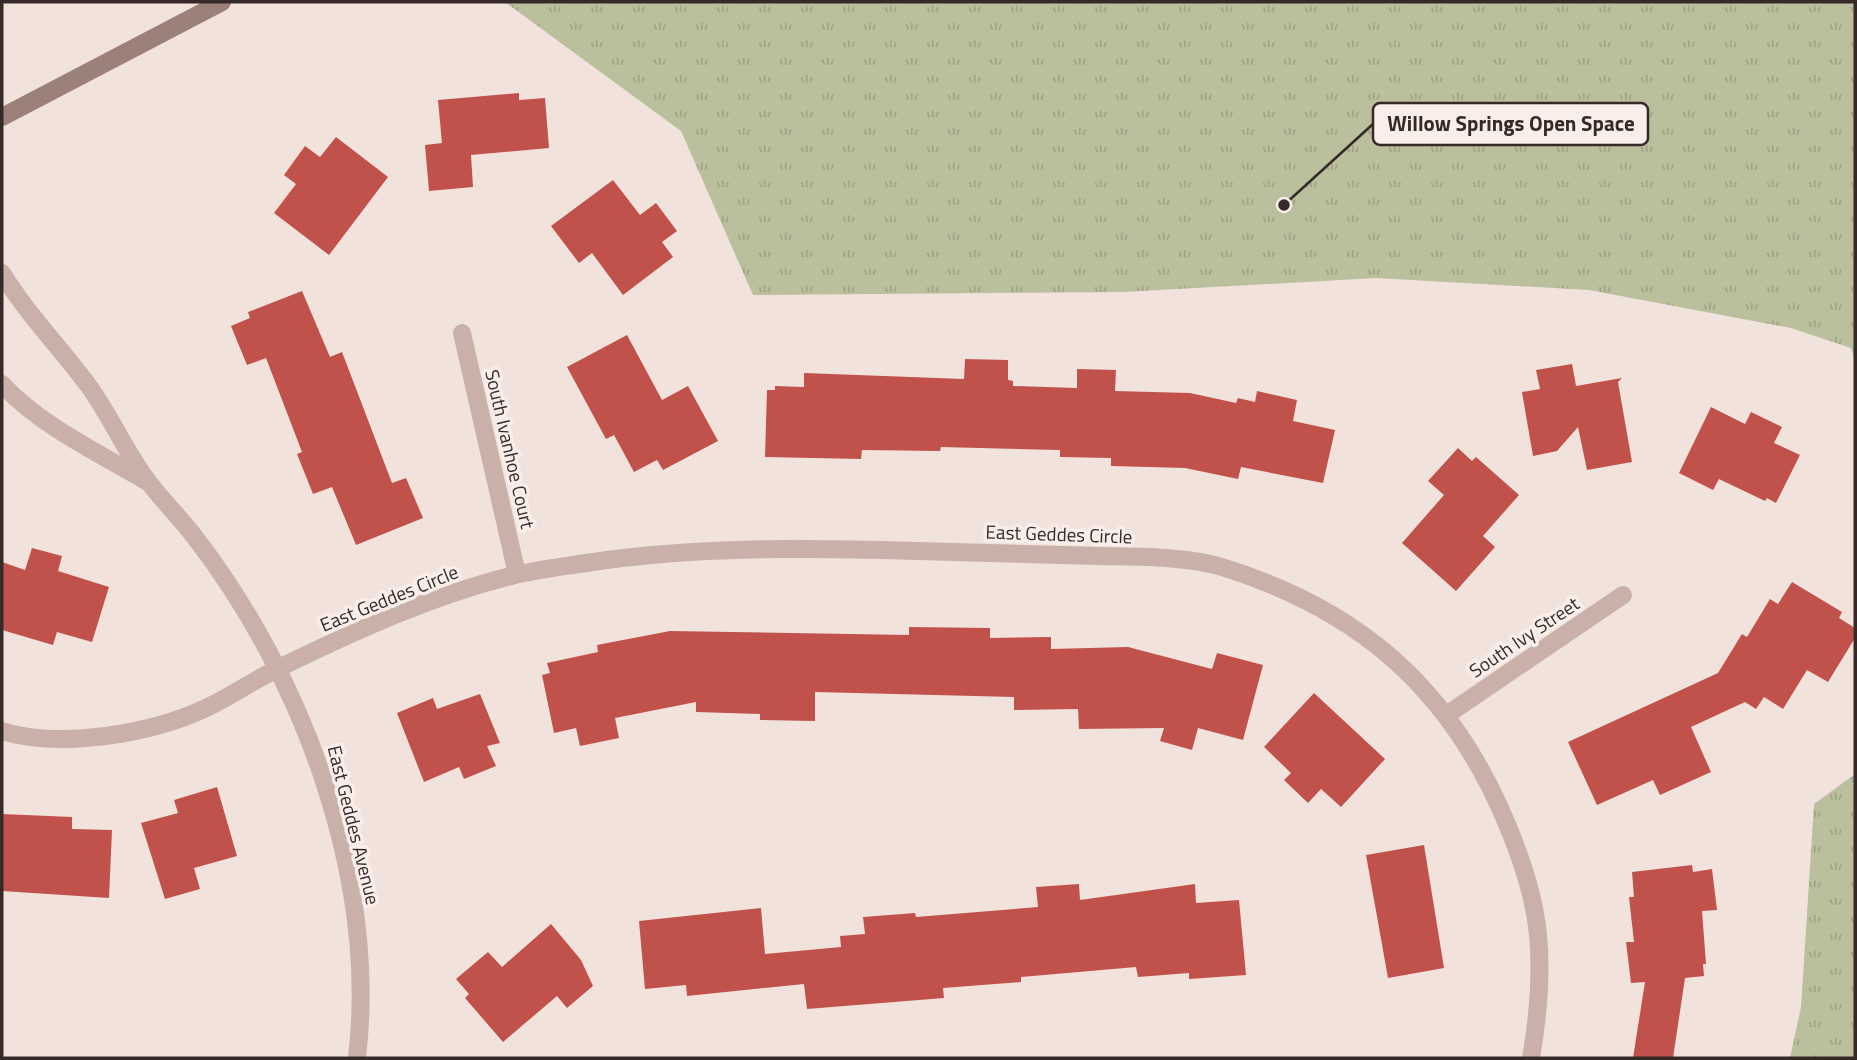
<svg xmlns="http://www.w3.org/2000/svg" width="1857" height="1060" font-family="'Titillium Web',sans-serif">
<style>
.park{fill:url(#park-tufts)}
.building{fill:#c1514b}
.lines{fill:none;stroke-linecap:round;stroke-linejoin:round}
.street{stroke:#c9b1a9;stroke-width:18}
.secondary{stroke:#9c807a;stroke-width:18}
.labels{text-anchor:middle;stroke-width:7;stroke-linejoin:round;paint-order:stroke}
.street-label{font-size:19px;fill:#362a28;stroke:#f9eee9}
.leader{fill:none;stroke:#362a28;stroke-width:2.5}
.callout-dot{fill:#362a28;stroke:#f9eee9;stroke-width:2.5}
.callout{fill:#f9eee9;stroke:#362a28;stroke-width:2.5}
.callout-label{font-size:21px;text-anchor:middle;font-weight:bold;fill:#362a28}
</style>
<defs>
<pattern id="park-tufts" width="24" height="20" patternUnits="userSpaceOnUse" patternTransform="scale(1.75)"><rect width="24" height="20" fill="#babf9d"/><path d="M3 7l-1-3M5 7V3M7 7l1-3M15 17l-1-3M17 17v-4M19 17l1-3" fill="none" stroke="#a0a487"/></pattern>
</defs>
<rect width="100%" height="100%" fill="#f1e3dc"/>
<g class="park">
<path d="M505,2h1350v360l-4,-14 -60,-20 -202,-38 -213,-12 -252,14 -371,3 -72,-164z"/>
<path d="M1855,774v284h-65l11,-51 13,-203z"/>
</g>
<g class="building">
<path d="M519,93v7l26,-2 4,50 -78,7 2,32 -44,4 -4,-46 17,-2 -4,-43z"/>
<path d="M336,137l52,40 -59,78 -55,-42 22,-29 -12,-9 21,-29 15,11z"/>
<path d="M613,180l27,35 16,-12 21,28 -15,11 11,15 -50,38 -31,-42 -13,10 -28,-37z"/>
<path d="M302,291l28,66 12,-5 50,131 14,-5 17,40 -67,27 -24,-58 -19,7 -16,-40 5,-2 -36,-94 -19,7 -16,-39 19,-8 -2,-6z"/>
<path d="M627,335l35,65 26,-14 30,55 -55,29 -6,-10 -23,12 -20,-37 -8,4 -39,-72z"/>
<path d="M965,359l43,1v20l5,1v5l64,2v-19l39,1 -1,21 75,2 46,10 2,-5 17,4 2,-11 40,9 -4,21 42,9 -12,53 -82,-16 -3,12 -53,-11 -74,-2v-8l-51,-1v-7l-119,-3 -1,4 -78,-1 -1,9 -96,-2 2,-67h8v-4l29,1v-14l160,6z"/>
<path d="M1572,364l4,22 46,-8 -4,4 14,80 -45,8 -9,-43 -21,24 -24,5 -11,-64 18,-3 -4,-19z"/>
<path d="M1711,407l34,17 6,-12 31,15 -8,16 26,12 -24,48 -9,-5 -2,3 -46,-22 -6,11 -34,-17z"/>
<path d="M1458,448l14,13 4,-4 43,38 -36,41 12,11 -39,44 -54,-48 42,-48 -16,-14z"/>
<path d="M32,548l30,8 -4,15 51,16 -17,55 -35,-10 -4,13 -51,-15v-68l23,8z"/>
<path d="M1792,582l50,30 -3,6 16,10v10l-27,44 -21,-12 -24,39 -19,-12 -8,12 -11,-7 -54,25 20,45 -51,23 -7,-15 -56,25 -29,-63 150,-69 24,-39 5,3 23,-38 8,5z"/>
<path d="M909,627l81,1v10l61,-1v12l77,-2 84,22 5,-16 46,12 -20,75 -45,-12 -6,22 -32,-9 4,-13 -85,1 -1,-20 -64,1v-13l-199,-5v29l-55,-1v-6l-64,-2v-10l-81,16 4,20 -39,8 -4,-18 -22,5 -12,-58 8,-2 -3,-10 51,-11 -1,-7 73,-14 239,4z"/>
<path d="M1314,693l71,66 -44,48 -20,-18 -13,14 -24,-23 7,-7 -27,-26z"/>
<path d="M480,694l20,49 -13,3 9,20 -32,13 -5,-12 -35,15 -27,-69 36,-15 4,11z"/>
<path d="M217,787l20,69 -43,12 6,21 -35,10 -24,-76 37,-10 -4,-13z"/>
<path d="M2,814l70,3v12l40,1 -3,68 -107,-7z"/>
<path d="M1424,845l20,123 -56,10 -22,-123z"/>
<path d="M1692,865l1,7 19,-3 5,41 -15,1 4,53h-3l1,12 -19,2 -12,80h-40l12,-76 -14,1 -5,-41h8l-5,-45h5l-2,-25z"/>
<path d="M1079,884l1,16 115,-16 1,19 43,-3 7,75 -57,4v-6l-51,4 -2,-10 -115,10v5l-78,6 1,10 -137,11 -3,-25 -117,12 -1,-11 -41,4 -6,-68 122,-13 4,46 76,-7 -1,-11 25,-2 -2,-17 52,-4 1,4 122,-10 -2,-20z"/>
<path d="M551,924l30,36 12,26 -26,22 -10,-12 -54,46 -38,-44 4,-4 -13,-15 32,-27 14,15z"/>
</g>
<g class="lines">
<g class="street">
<path d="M2,273c25,41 58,74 86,112 23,31 38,69 62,99 14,18 30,34 44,52 110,142 184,343 163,522"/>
<path d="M462,333l55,241"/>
<path d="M2,384c39,42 95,68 144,97"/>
<path d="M1448,714l175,-119"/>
<path d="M2,731c58,18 149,3 204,-23 26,-12 49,-29 75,-41 74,-36 150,-71 230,-91 24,-6 50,-9 75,-13 111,-17 220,-15 332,-12 60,2 121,3 181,5 37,1 88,0 123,11 132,41 221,115 278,241 18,40 34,83 38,127 4,41 0,82 -7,123"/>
</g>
<path class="secondary" d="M2,117l220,-115"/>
</g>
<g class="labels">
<g class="street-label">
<text transform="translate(510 449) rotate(77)" y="7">South Ivanhoe Court</text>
<text transform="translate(1059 534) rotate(2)" y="7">East Geddes Circle</text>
<text transform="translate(389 598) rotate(-22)" y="7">East Geddes Circle</text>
<text transform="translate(1524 637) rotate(-34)" y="7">South Ivy Street</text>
<text transform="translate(354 825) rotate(76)" y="7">East Geddes Avenue</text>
</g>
</g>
<path class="leader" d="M1284 205L1373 124"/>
<circle class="callout-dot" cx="1284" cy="205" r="7"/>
<rect class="callout" x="1373" y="103" width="275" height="42" rx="7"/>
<g class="callout-label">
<text x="1511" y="131">Willow Springs Open Space</text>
</g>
<rect width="1857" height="1060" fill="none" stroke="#362a28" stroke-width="7"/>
</svg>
